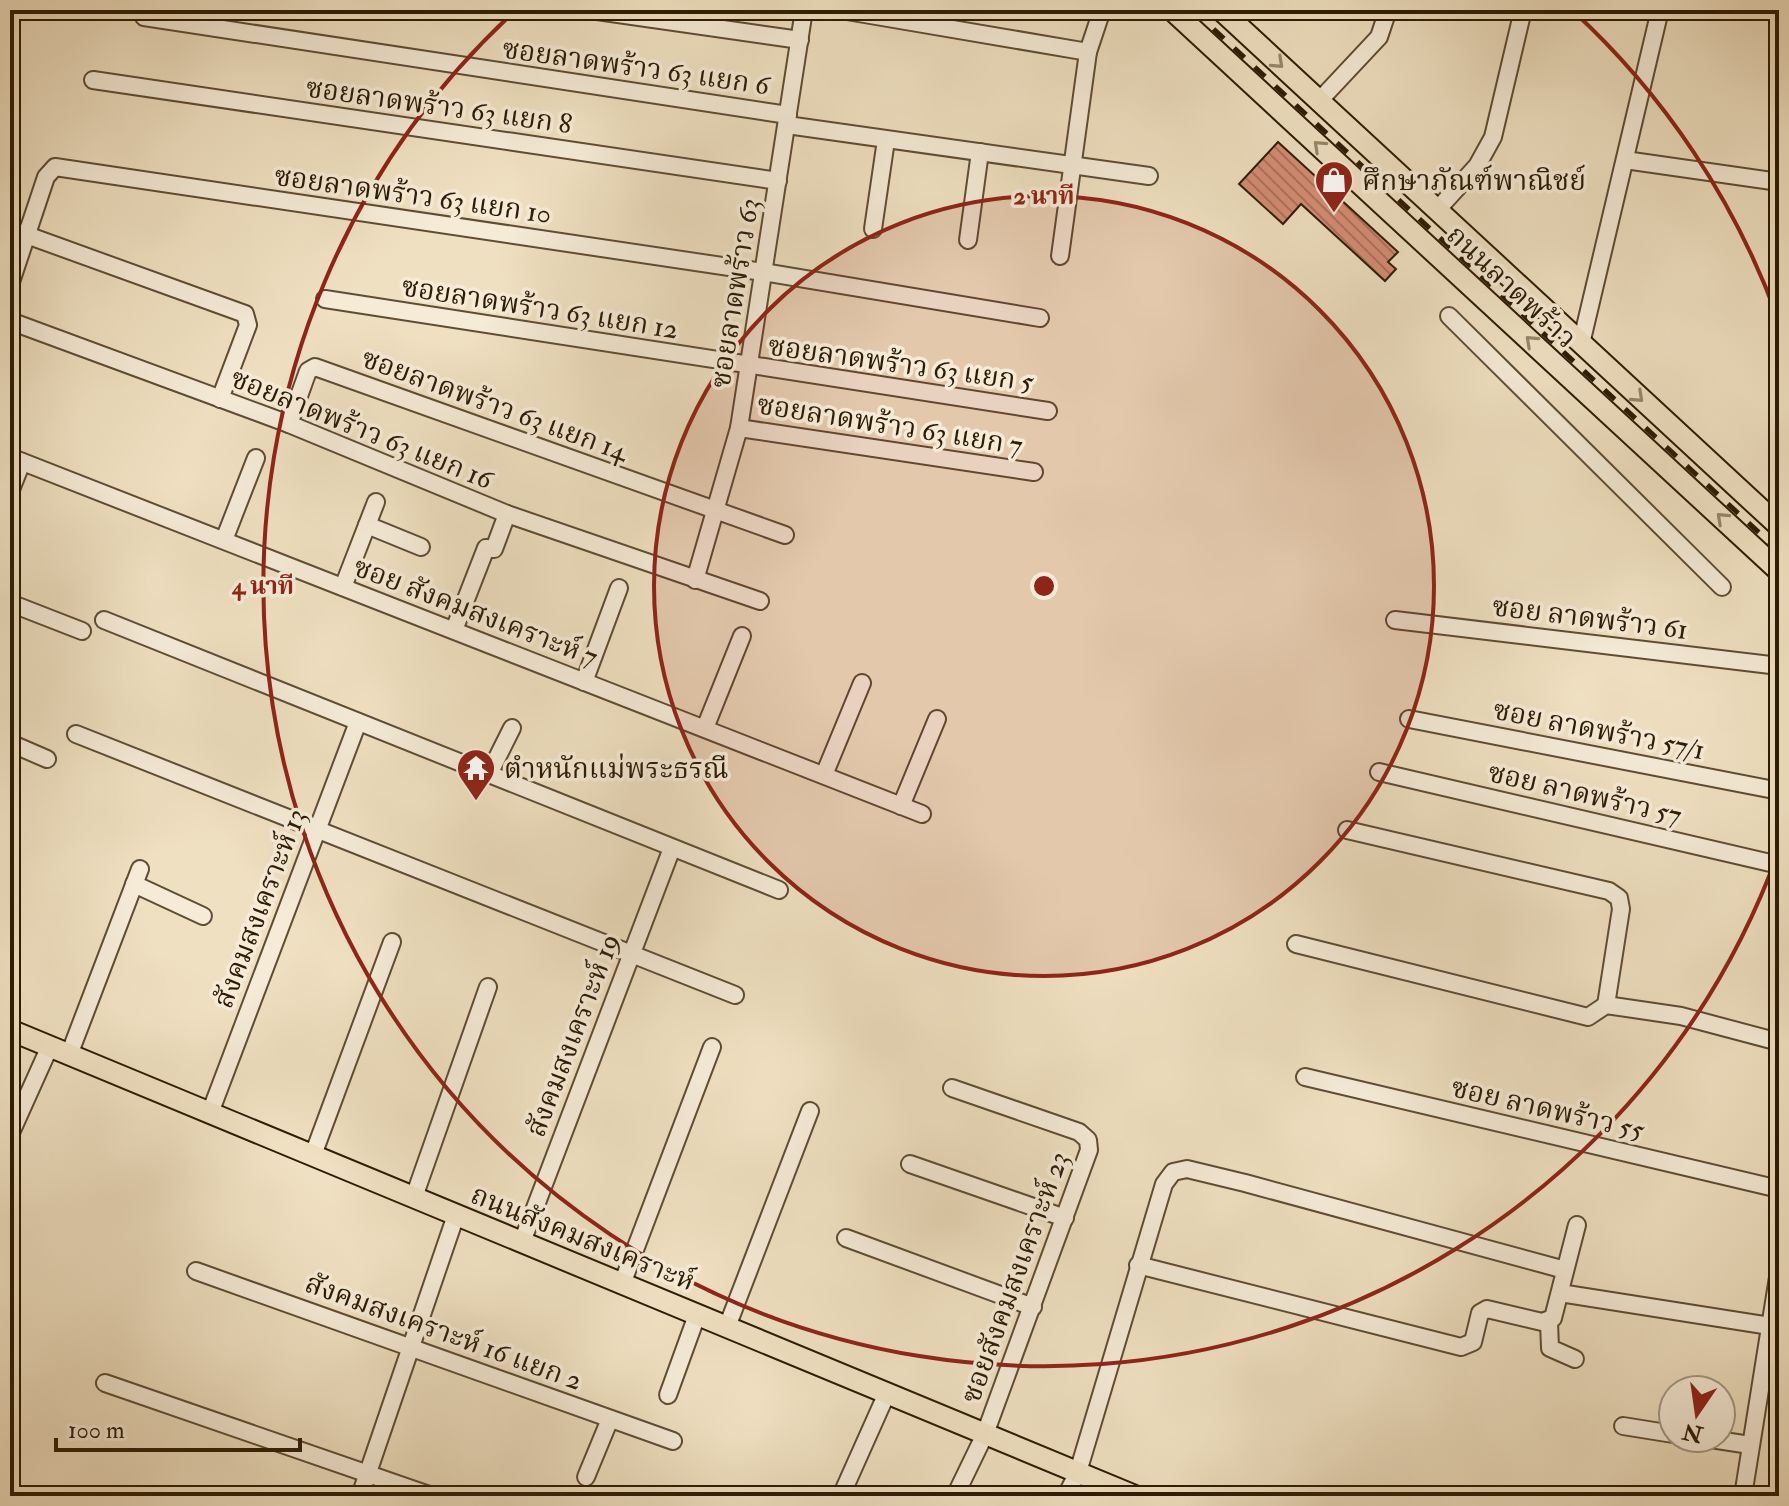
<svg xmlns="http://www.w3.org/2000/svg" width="1789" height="1506" font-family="'IM FELL Double Pica','Noto Serif Thai',serif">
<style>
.building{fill:url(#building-back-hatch);stroke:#2d1b04;stroke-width:2}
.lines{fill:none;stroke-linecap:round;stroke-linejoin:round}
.minor-casing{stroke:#5e4c33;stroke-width:20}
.major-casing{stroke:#2d1b04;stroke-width:24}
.minor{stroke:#f5ebd7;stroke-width:16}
.major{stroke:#efe0c1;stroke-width:20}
.rail{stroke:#2d1b04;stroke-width:5;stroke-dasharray:14 14;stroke-linecap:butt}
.oneway{stroke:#98876c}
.ring{fill:none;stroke:#8f2418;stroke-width:4}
.labels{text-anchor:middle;stroke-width:7;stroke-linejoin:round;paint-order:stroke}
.street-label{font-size:28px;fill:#2d1b04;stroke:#f5ebd7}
.poi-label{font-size:28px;fill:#2d1b04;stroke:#f5ebd7;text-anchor:start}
.centre{fill:#8f2418;stroke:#f5ebd7;stroke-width:4}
.ring-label{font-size:24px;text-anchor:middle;font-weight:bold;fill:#8f2418;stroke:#f5ebd7;stroke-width:7;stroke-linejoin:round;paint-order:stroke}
</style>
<defs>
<pattern id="building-back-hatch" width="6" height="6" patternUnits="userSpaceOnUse" patternTransform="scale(2)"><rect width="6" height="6" fill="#d68d75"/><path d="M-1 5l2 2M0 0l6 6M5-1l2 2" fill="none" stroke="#ae725e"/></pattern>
</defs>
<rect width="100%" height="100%" fill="#efe0c1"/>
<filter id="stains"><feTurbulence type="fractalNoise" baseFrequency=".0025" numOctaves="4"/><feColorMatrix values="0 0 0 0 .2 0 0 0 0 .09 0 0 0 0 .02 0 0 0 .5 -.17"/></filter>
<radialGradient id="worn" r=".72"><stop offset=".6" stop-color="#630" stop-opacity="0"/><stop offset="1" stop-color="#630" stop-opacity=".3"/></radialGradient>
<path class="building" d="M1278,142l120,110 -10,10 8,7 -11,12 -84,-77 -18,20 -44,-40z"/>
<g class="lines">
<defs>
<g id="minor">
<path d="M590,10l210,30"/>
<path d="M841,10l247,42 14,-42"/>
<path d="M144,17l644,98"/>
<path d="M93,80l685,101"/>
<path d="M1319,101l60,-64 9,-27"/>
<path d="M787,125l362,51"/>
<path d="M1625,160l154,22"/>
<path d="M1437,210l40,-44 16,-29 30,-127"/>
<path d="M10,229l235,85 3,11 -28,74"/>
<path d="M873,229l13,-89"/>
<path d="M968,240l12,-88"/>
<path d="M1060,256l28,-204"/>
<path d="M10,285l36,-108 9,-10 708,105 277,46"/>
<path d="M325,299l723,112"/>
<path d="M1449,316l273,271"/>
<path d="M10,321l279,103 218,90 253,87"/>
<path d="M1581,344l79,-334"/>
<path d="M289,424l19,-53 7,-4 470,168"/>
<path d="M739,428l295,44"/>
<path d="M10,457l912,357"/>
<path d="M10,492l12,-30"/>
<path d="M367,525l54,22"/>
<path d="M224,540l32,-82"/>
<path d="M695,580l44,-152 65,-418"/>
<path d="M343,587l33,-85"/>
<path d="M10,603l72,28"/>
<path d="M104,620l675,270"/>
<path d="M1395,620l384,46"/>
<path d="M454,630l32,-82 8,1 13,-35"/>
<path d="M584,682l35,-94"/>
<path d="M1409,719l370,72"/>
<path d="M705,728l37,-92"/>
<path d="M76,734l659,261"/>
<path d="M10,743l37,16"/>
<path d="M1379,772l400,93"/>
<path d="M489,774l23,-46"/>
<path d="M824,775l38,-92"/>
<path d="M901,806l36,-87"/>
<path d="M1347,830l262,61 10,7 2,11 -15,96"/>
<path d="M134,884l69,32"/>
<path d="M1296,944l292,73 18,-12 75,11 98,26"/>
<path d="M69,1055l71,-186"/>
<path d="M1305,1077l474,112"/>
<path d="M952,1088l127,44 9,8 1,10 -104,284 -30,62"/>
<path d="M210,1113l148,-391"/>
<path d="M10,1135l40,-89"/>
<path d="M313,1155l79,-213"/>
<path d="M910,1164l155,54"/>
<path d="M414,1197l74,-210"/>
<path d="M846,1238l187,69"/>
<path d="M522,1242l150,-394"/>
<path d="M1138,1265l323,82 12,-5 7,-29 7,-4 55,13 11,-4 24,-93"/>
<path d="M196,1271l477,170"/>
<path d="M622,1284l90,-237"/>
<path d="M1560,1293l210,33"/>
<path d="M1549,1322l1,26 25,11"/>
<path d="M727,1327l83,-216"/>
<path d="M105,1383l327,113"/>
<path d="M668,1395l29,-80"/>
<path d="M1623,1426l50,8"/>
<path d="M1704,1438l46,7"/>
<path d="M586,1477l24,-58"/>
<path d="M360,1496l96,-281"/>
<path d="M841,1496l46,-103"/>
<path d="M1066,1496l12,-24 86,-288 9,-12 14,-3 58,14 320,87"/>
<path d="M1743,1496l36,-225"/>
</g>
<g id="major">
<path d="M1172,10l607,561"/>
<path d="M1221,10l558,516"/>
<path d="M10,1030l1125,466"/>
</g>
</defs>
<use href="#minor" class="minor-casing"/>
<use href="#major" class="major-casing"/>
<use href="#minor" class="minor"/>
<use href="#major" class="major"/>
<path class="rail" d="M1193,10l586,541"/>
</g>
<defs><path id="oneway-chevron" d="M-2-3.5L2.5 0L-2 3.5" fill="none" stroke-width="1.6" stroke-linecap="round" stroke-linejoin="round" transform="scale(2)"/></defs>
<g class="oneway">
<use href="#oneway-chevron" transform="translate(1278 63) rotate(43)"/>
<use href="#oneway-chevron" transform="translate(1319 146) rotate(-137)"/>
<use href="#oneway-chevron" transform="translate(1531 341) rotate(-137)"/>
<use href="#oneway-chevron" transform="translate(1638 397) rotate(43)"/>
<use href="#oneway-chevron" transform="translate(1722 518) rotate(-137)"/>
</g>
<circle cx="1044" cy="586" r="390" fill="#8f2418" fill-opacity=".12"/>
<g class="ring">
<circle cx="1044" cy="586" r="390"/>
<path d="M1778 853A781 781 0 1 1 516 10M1572 10A781 781 0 0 1 1778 319"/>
</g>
<defs>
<symbol id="shop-pin" viewBox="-11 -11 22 30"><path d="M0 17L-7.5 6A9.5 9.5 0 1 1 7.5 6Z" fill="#8f2418" stroke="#f5ebd7"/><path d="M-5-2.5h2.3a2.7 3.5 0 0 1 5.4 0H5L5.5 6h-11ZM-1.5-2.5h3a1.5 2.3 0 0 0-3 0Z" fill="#fff"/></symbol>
<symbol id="temple-pin" viewBox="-11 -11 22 30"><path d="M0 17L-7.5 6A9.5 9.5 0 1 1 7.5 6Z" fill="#8f2418" stroke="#f5ebd7"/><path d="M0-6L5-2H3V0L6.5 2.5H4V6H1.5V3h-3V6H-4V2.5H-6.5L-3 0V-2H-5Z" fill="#fff"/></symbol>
</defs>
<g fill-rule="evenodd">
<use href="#shop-pin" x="1312" y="158" width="44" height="60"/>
<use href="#temple-pin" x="454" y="746" width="44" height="60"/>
</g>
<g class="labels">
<g class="street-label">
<text transform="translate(636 66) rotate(8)" y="10">ซอยลาดพร้าว 63 แยก 6</text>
<text transform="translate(439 105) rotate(8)" y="10">ซอยลาดพร้าว 63 แยก 8</text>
<text transform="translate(413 194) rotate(8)" y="10">ซอยลาดพร้าว 63 แยก 10</text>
<text transform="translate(1512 286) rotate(43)" y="10">ถนนลาดพร้าว</text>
<text transform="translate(734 293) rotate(-81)" y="10">ซอยลาดพร้าว 63</text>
<text transform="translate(540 307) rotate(9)" y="10">ซอยลาดพร้าว 63 แยก 12</text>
<text transform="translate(901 363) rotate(8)" y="10">ซอยลาดพร้าว 63 แยก 5</text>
<text transform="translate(495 404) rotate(20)" y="10">ซอยลาดพร้าว 63 แยก 14</text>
<text transform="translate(890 424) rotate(9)" y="10">ซอยลาดพร้าว 63 แยก 7</text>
<text transform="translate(362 428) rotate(22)" y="10">ซอยลาดพร้าว 63 แยก 16</text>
<text transform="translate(476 611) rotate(21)" y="10">ซอย สังคมสงเคราะห์ 7</text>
<text transform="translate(1590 617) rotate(7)" y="10">ซอย ลาดพร้าว 61</text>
<text transform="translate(1599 729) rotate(11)" y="10">ซอย ลาดพร้าว 57/1</text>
<text transform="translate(1585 793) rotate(13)" y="10">ซอย ลาดพร้าว 57</text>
<text transform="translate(259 908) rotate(-69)" y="10">สังคมสงเคราะห์ 13</text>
<text transform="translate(572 1035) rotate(-69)" y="10">สังคมสงเคราะห์ 19</text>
<text transform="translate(1548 1108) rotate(13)" y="10">ซอย ลาดพร้าว 55</text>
<text transform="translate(583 1237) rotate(22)" y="10">ถนนสังคมสงเคราะห์</text>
<text transform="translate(1014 1277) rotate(-70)" y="10">ซอยสังคมสงเคราะห์ 23</text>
<text transform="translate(444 1331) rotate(20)" y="10">สังคมสงเคราะห์ 16 แยก 2</text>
</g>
<g class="poi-label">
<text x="1362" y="190">ศึกษาภัณฑ์พาณิชย์</text>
<text x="504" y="778">ตำหนักแม่พระธรณี</text>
</g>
</g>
<circle cx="1044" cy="586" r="12" class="centre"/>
<g class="ring-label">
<text x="1044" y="204">2 นาที</text>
<text x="263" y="594">4 นาที</text>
</g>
<rect width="1789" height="1506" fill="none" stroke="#efe0c1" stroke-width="40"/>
<rect x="12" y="12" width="1765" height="1482" fill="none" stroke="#2d1b04" stroke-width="4"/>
<rect x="20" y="20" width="1749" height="1466" fill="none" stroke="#2d1b04" stroke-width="2"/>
<g transform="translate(1697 1414) rotate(193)"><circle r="38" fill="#f5ebd7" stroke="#a59883" stroke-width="2"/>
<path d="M0-6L14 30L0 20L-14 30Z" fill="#8f2418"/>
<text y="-12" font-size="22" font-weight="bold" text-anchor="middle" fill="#2d1b04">N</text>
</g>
<path d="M56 1438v12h244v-12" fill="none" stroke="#2d1b04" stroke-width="4"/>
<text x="68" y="1438" font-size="24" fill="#2d1b04" stroke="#f5ebd7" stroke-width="6" paint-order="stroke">100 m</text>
<rect width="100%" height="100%" filter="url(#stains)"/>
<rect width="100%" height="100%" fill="url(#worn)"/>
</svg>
